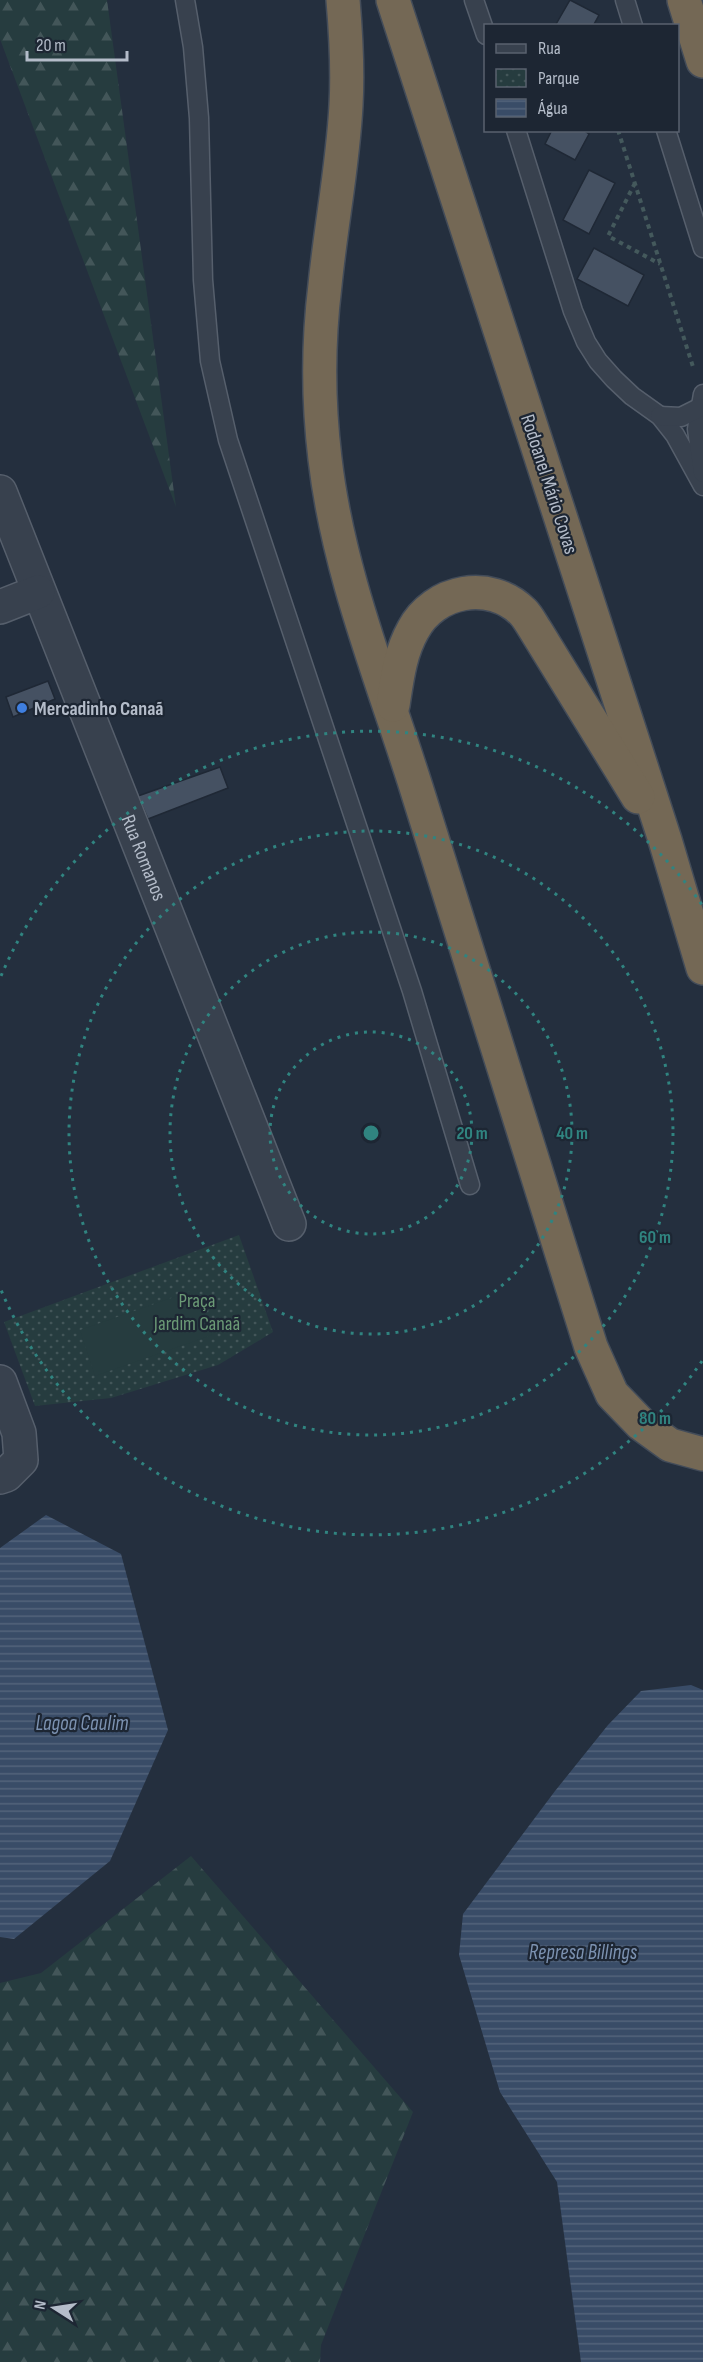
<svg xmlns="http://www.w3.org/2000/svg" width="703" height="2362" font-family="'Sofia Sans Condensed',sans-serif">
<style>
.forest{fill:url(#forest-firs)}
.park{fill:url(#park-dots)}
.pitch{fill:#263c3f}
.water{fill:url(#water-rules)}
.building{fill:#455162;stroke:#1f2835;stroke-width:1.5}
.lines{fill:none;stroke-linecap:round;stroke-linejoin:round}
.lane-casing{stroke:#565f6c;stroke-width:21}
.street-casing{stroke:#565f6c;stroke-width:36}
.highway-casing{stroke:#434c59;stroke-width:36}
.path{stroke:#44595c;stroke-width:4;stroke-dasharray:4.5 4.5;stroke-linecap:butt}
.lane{stroke:#38414e;stroke-width:18}
.street{stroke:#38414e;stroke-width:33}
.highway{stroke:#746855;stroke-width:33}
.ring{fill:none;stroke:#308480;stroke-width:3;stroke-dasharray:3 6}
.shop-dot{fill:#3f7fe0;stroke:#1d2633;stroke-width:2}
.labels{text-anchor:middle;stroke-width:4.5;stroke-linejoin:round;paint-order:stroke}
.street-label{font-size:20px;fill:#b4bcc9;stroke:#1d2633}
.poi-label{font-size:20px;font-weight:bold;fill:#b4bcc9;stroke:#1d2633;text-anchor:start}
.park-label{font-size:20px;fill:#6b9a76;stroke:#1d2633}
.water-label{font-size:21px;font-style:italic;fill:#7c92b1;stroke:#1d2633}
.centre{fill:#308480;stroke:#1d2633;stroke-width:3}
.ring-label{font-size:18px;text-anchor:middle;font-weight:bold;fill:#308480;stroke:#1d2633;stroke-width:4.5;stroke-linejoin:round;paint-order:stroke}
</style>
<defs>
<pattern id="forest-firs" width="22" height="20" patternUnits="userSpaceOnUse" patternTransform="scale(1.5)"><rect width="22" height="20" fill="#263c3f"/><path d="M5 1l3.5 6h-7zM16 11l3.5 6h-7z" fill="#435659"/></pattern>
<pattern id="park-dots" width="8" height="8" patternUnits="userSpaceOnUse" patternTransform="scale(1.5)"><rect width="8" height="8" fill="#263c3f"/><path d="M2 2h.1M6 6h.1" fill="none" stroke="#435659" stroke-width="1.8" stroke-linecap="round"/></pattern>
<pattern id="water-rules" width="6" height="5" patternUnits="userSpaceOnUse" patternTransform="scale(1.5)"><rect width="6" height="5" fill="#394c67"/><path d="M0 2.5h6" fill="none" stroke="#53647b"/></pattern>
</defs>
<rect width="100%" height="100%" fill="#242f3e"/>
<g class="forest">
<path d="M0,0h107l69,507 -176,-468z"/>
<path d="M191,1856l222,256 -92,233 -1,17h-320v-379l41,-10z"/>
</g>
<path class="park" d="M239,1235l34,97 -55,33 -107,33 -76,8 -31,-84z"/>
<path class="pitch" d="M197,1289l15,46 -117,41 -15,-46z"/>
<g class="water">
<path d="M46,1515l75,39 47,176 -58,131 -96,78 -14,-2v-389z"/>
<path d="M691,1685l12,5v672h-122l-24,-180 -57,-90 -41,-137 4,-41 92,-123 53,-66 33,-34z"/>
</g>
<g class="building">
<path d="M570,0l29,15 -6,11h-38z"/>
<path d="M552,130h31l6,4 -14,26 -30,-16z"/>
<path d="M589,170l26,13 -26,51 -26,-14z"/>
<path d="M594,248l50,27 -16,31 -51,-27z"/>
<path d="M48,681l7,18 -42,18 -7,-20z"/>
<path d="M220,767l8,21 -80,31 -10,-23z"/>
</g>
<g class="lines">
<defs>
<g id="lane">
<path d="M185,0l8,47 6,71 4,162 7,81 18,79 184,551 58,194"/>
<path d="M474,0l12,35"/>
<path d="M625,0l8,26"/>
<path d="M516,130l57,181 13,31 12,19 16,18 18,17 28,20 15,19 28,51"/>
<path d="M666,130l37,118"/>
<path d="M703,394l-6,35 6,44"/>
<path d="M660,416l21,1 18,-9"/>
</g>
<g id="street">
<path id="s1" d="M0,492l289,732"/>
<path d="M0,607l38,-15"/>
<path d="M0,1382l19,51 2,27 -15,15 -6,2"/>
</g>
<g id="highway">
<path d="M343,0c3,35 5,70 3,105 -3,60 -15,119 -21,180 -7,57 -7,116 0,174 13,113 57,220 91,328 58,187 117,373 175,560l21,47 29,30 29,21 33,9"/>
<path d="M393,0l272,840 38,128"/>
<path d="M684,0l19,61"/>
<path d="M393,705c4,-26 7,-52 20,-75 21,-40 77,-51 110,-18 5,5 9,13 13,19l102,166"/>
</g>
</defs>
<use href="#lane" class="lane-casing"/>
<use href="#street" class="street-casing"/>
<use href="#highway" class="highway-casing"/>
<g class="path">
<path d="M618,130l76,240"/>
<path d="M635,183l-27,53 52,28"/>
</g>
<use href="#lane" class="lane"/>
<use href="#street" class="street"/>
<use href="#highway" class="highway"/>
</g>
<g class="ring">
<circle cx="371" cy="1133" r="101"/>
<circle cx="371" cy="1133" r="201"/>
<circle cx="371" cy="1133" r="302"/>
<path d="M702 1361A402 402 0 0 1 1 1290M1 976A402 402 0 0 1 702 905"/>
</g>
<circle class="shop-dot" cx="22" cy="708" r="6"/>
<g class="labels">
<g class="street-label">
<text transform="translate(550 484) rotate(72)" y="7">Rodoanel Mário Covas</text>
<text dy="7" stroke="none"><textPath href="#s1" startOffset="393">Rua Romanos</textPath></text>
</g>
<g class="poi-label">
<text x="34" y="715">Mercadinho Canaã</text>
</g>
<g class="park-label">
<text x="197" y="1307">Praça<tspan x="197" dy="23">Jardim Canaã</tspan></text>
</g>
<g class="water-label">
<text x="82" y="1730">Lagoa Caulim</text>
<text x="583" y="1959">Represa Billings</text>
</g>
</g>
<circle cx="371" cy="1133" r="9" class="centre"/>
<g class="ring-label">
<text x="472" y="1139">20 m</text>
<text x="572" y="1139">40 m</text>
<text x="655" y="1243">60 m</text>
<text x="655" y="1424">80 m</text>
</g>
<rect x="484" y="24" width="195" height="108" fill="#1d2633" stroke="#59626f" stroke-width="1.5"/>
<rect x="496" y="44" width="30" height="9" fill="#38414e" stroke="#59626f" stroke-width="1.5"/>
<text x="538" y="54" font-size="18" fill="#b4bcc9">Rua</text>
<rect x="496" y="69" width="30" height="18" fill="url(#park-dots)" stroke="#59626f" stroke-width="1.5"/>
<text x="538" y="84" font-size="18" fill="#b4bcc9">Parque</text>
<rect x="496" y="99" width="30" height="18" fill="url(#water-rules)" stroke="#59626f" stroke-width="1.5"/>
<text x="538" y="114" font-size="18" fill="#b4bcc9">Água</text>
<g transform="translate(54 2308) rotate(282)" stroke="#1d2633" stroke-width="4.5" paint-order="stroke">
<path d="M0-4.5L10 22L0 15L-10 22Z" fill="#b4bcc9"/>
<text y="-9" font-size="16" font-weight="bold" text-anchor="middle" fill="#b4bcc9">N</text>
</g>
<path d="M27 51v9h100v-9" fill="none" stroke="#b4bcc9" stroke-width="3"/>
<text x="36" y="51" font-size="18" fill="#b4bcc9" stroke="#1d2633" stroke-width="4.5" paint-order="stroke">20 m</text>
</svg>
